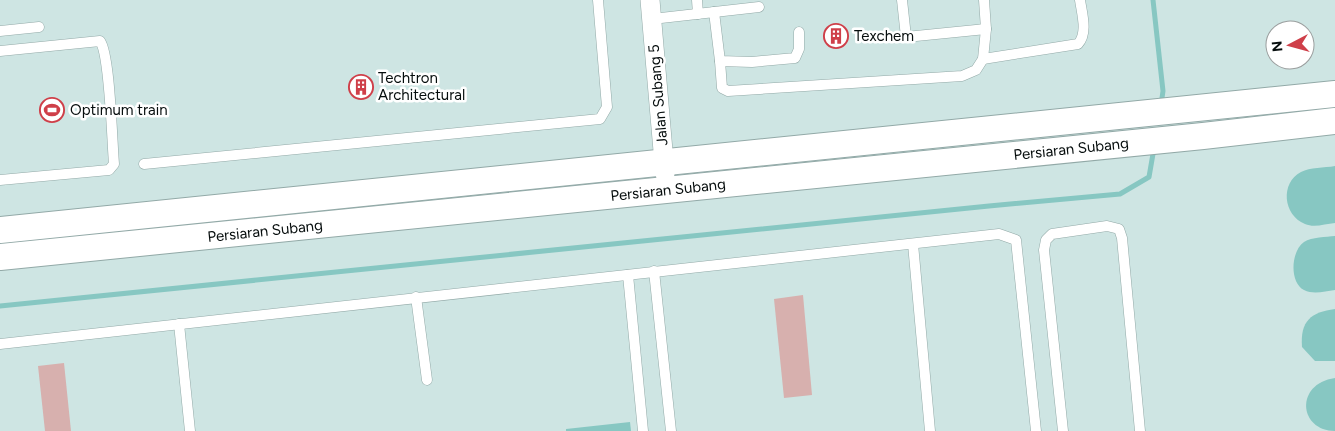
<svg xmlns="http://www.w3.org/2000/svg" width="1335" height="431" font-family="Figtree,sans-serif">
<style>
.green{fill:#d7b0ae}
.water{fill:#87c7c2}
.lines{fill:none;stroke-linecap:round;stroke-linejoin:round}
.stream{stroke:#87c7c2;stroke-width:5}
.lane-casing{stroke:#92a9a7;stroke-width:11}
.street-casing{stroke:#92a9a7;stroke-width:20}
.secondary-casing{stroke:#92a9a7;stroke-width:28}
.lane{stroke:#fff;stroke-width:10}
.street{stroke:#fff;stroke-width:19}
.secondary{stroke:#fff;stroke-width:26}
.labels{text-anchor:middle;stroke-width:5;stroke-linejoin:round;paint-order:stroke}
.poi-label{font-size:15px;fill:#060d0d;stroke:#fff;text-anchor:start}
.street-label{font-size:15px;fill:#060d0d;stroke:#fff}
</style>
<rect width="100%" height="100%" fill="#cee5e3"/>
<g class="green">
<path d="M803,295l9,100 -28,3 -10,-99z"/>
<path d="M64,363l7,68h-26l-7,-65z"/>
</g>
<g class="water">
<path d="M1335,166v57c-10,1 -21,5 -30,1 -22,-9 -25,-41 -4,-52 9,-5 23,-4 34,-6z"/>
<path d="M1335,236v54c-10,1 -21,5 -31,0 -15,-8 -13,-39 0,-48 8,-5 22,-5 31,-6z"/>
<path d="M1335,309v52h-20l-13,-14c-2,-26 9,-35 33,-38z"/>
<path d="M1335,378v53c-36,0 -41,-47 0,-53z"/>
<path d="M630,422l1,9h-65v-2z"/>
</g>
<g class="lines">
<g class="stream">
<path d="M1153,0l10,91 -2,14"/>
<path d="M0,306l989,-100 131,-12 29,-17 5,-29"/>
</g>
<defs>
<g id="lane">
<path d="M697,0l1,14"/>
<path d="M902,0l4,37 80,-8 -2,-29"/>
<path d="M714,12l6,49 32,1 43,-4 4,-9v-17"/>
<path d="M652,19l107,-12"/>
<path d="M0,31l39,-4"/>
<path d="M0,51l100,-10c10,13 12,101 14,123l-5,6 -109,10"/>
<path d="M983,59l95,-15c10,-11 4,-30 2,-44"/>
<path d="M720,61l2,27 6,3 234,-15 14,-6 7,-11 3,-30"/>
<path d="M144,164l456,-45 7,-12 -9,-107"/>
<path d="M913,244l17,187"/>
<path d="M654,271l17,160"/>
<path d="M628,275l15,156"/>
<path d="M416,297l11,83"/>
<path d="M179,324l11,107"/>
<path d="M0,344l999,-110 17,6 20,191"/>
<path d="M1063,431l-19,-181 2,-10 6,-6 55,-8 12,3 3,9 18,193"/>
</g>
<path id="street" d="M650,0l15,174"/>
<g id="secondary">
<path d="M0,230l1335,-136"/>
<path d="M0,257l1203,-121 132,-15"/>
</g>
</defs>
<use href="#lane" class="lane-casing"/>
<use href="#street" class="street-casing"/>
<use href="#secondary" class="secondary-casing"/>
<use href="#lane" class="lane"/>
<use href="#street" class="street"/>
<use href="#secondary" class="secondary"/>
</g>
<defs>
<symbol id="building-ring" viewBox="-11 -11 22 22"><circle r="9.5" fill="#fff" stroke="#cf3f49" stroke-width="1.5"/><path d="M-4-6H4V6H1V3H-1V6H-4ZM-2.5-4.3h1.7v1.8h-1.7ZM.8-4.3h1.7v1.8H.8ZM-2.5-1h1.7V.8h-1.7ZM.8-1h1.7V.8H.8Z" fill="#cf3f49"/></symbol>
<symbol id="stadium-ring" viewBox="-11 -11 22 22"><circle r="9.5" fill="#fff" stroke="#cf3f49" stroke-width="1.5"/><path d="M0-5a6.5 5 0 1 0 0 10a6.5 5 0 1 0 0-10ZM-3.5-1.8h7v3.6h-7Z" fill="#cf3f49"/></symbol>
</defs>
<g fill-rule="evenodd">
<use href="#building-ring" x="822" y="22" width="28" height="28"/>
<use href="#building-ring" x="347" y="73" width="28" height="28"/>
<use href="#stadium-ring" x="38" y="96" width="28" height="28"/>
</g>
<g class="labels">
<g class="poi-label">
<text x="854" y="41">Texchem</text>
<text x="378" y="83">Techtron<tspan x="378" dy="17">Architectural</tspan></text>
<text x="70" y="115">Optimum train</text>
</g>
<g class="street-label">
<text transform="translate(658 95) rotate(-95)" y="5">Jalan Subang 5</text>
<text transform="translate(1071 149) rotate(-6)" y="5">Persiaran Subang</text>
<text transform="translate(668 190) rotate(-6)" y="5">Persiaran Subang</text>
<text transform="translate(265 231) rotate(-6)" y="5">Persiaran Subang</text>
</g>
</g>
<g transform="translate(1290 45) rotate(264)"><circle r="24" fill="#ffffff" stroke="#9b9e9e"/>
<path d="M0-4L9 19L0 12L-9 19Z" fill="#cf3f49"/>
<text y="-8" font-size="14" font-weight="bold" text-anchor="middle" fill="#060d0d">N</text>
</g>
</svg>
